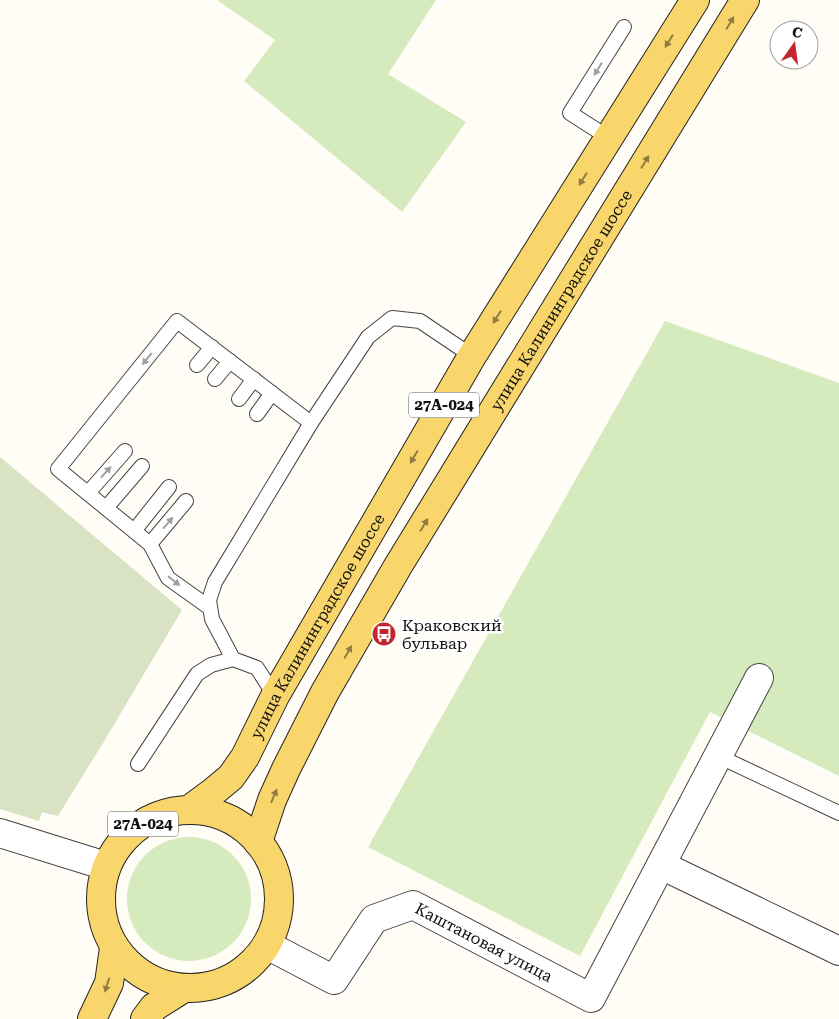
<svg xmlns="http://www.w3.org/2000/svg" width="839" height="1019" font-family="'Roboto Serif',serif">
<style>
.green{fill:#d5ebbd}
.cemetery{fill:#d9e3c4}
.lines{fill:none;stroke-linecap:round;stroke-linejoin:round}
.lane-casing{stroke:#444;stroke-width:16}
.street-casing{stroke:#444;stroke-width:30}
.primary-casing{stroke:#222;stroke-width:30}
.lane{stroke:#fff;stroke-width:14}
.street{stroke:#fff;stroke-width:28}
.primary{stroke:#f9d66b;stroke-width:28}
.oneway{fill:#917d42}
.oneway2{fill:#a0a0a0}
.labels{text-anchor:middle;stroke-width:5;stroke-linejoin:round;paint-order:stroke}
.shield{fill:#fff;stroke:#585858;stroke-width:1}
.shield-label{font-size:15px;font-weight:bold;fill:#111}
.street-label{font-size:16px;fill:#111;stroke:#fff}
.poi-label{font-size:16px;fill:#111;stroke:#fff;text-anchor:start}
</style>
<rect width="100%" height="100%" fill="#fffdf5"/>
<g class="green">
<path d="M217,0h219l-48,74 78,48 -64,90 -158,-131 31,-41z"/>
<path d="M665,321l174,62v393l-129,-64 -130,244 -212,-109z"/>
<circle cx="189" cy="899" r="62"/>
</g>
<path class="cemetery" d="M0,457l182,153 -79,133 -45,73 -16,-4 -3,9 -39,-12z"/>
<g class="lines">
<defs>
<g id="lane">
<path d="M609,138l-39,-25 54,-86"/>
<path d="M197,365l15,-18"/>
<path d="M215,379l15,-18"/>
<path d="M239,399l15,-20"/>
<path d="M257,414l15,-21"/>
<path d="M88,493l37,-42"/>
<path d="M106,508l36,-42"/>
<path d="M134,531l35,-44"/>
<path d="M150,544l36,-43"/>
<path d="M210,608l-42,-30 -18,-34 -92,-75 119,-148 134,102"/>
<path d="M275,696l-18,-28 -24,-9 -21,-40 -3,-19 6,-18 96,-159 57,-86 24,-19 28,3 52,35"/>
<path d="M718,756l121,57"/>
<path d="M138,764l59,-90 14,-9 22,-6"/>
</g>
<g id="street">
<path d="M0,833l106,33"/>
<path d="M661,865l178,86"/>
<path id="s1" d="M267,945l67,35 40,-61 39,-14 178,93 168,-320"/>
</g>
<g id="primary">
<path id="s2" d="M194,806l19,-14 18,-15 14,-20 30,-61 197,-340 223,-356"/>
<circle cx="190" cy="899" r="89"/>
<path id="s3" d="M258,842l14,-42 14,-31 39,-77 73,-126 347,-566"/>
<path d="M92,1019l17,-36 5,-35"/>
<path d="M145,1019l9,-12 27,-17"/>
</g>
</defs>
<use href="#lane" class="lane-casing"/>
<use href="#street" class="street-casing"/>
<use href="#primary" class="primary-casing"/>
<use href="#lane" class="lane"/>
<use href="#street" class="street"/>
<use href="#primary" class="primary"/>
</g>
<defs><path id="oneway-solid" d="M-6-.8H1V-3.2L6.5 0L1 3.2V.8H-6Z" transform="scale(1.25)"/></defs>
<g class="oneway">
<use href="#oneway-solid" transform="translate(730 23) rotate(-59)"/>
<use href="#oneway-solid" transform="translate(669 41) rotate(122)"/>
<use href="#oneway-solid" transform="translate(645 162) rotate(-59)"/>
<use href="#oneway-solid" transform="translate(583 179) rotate(122)"/>
<use href="#oneway-solid" transform="translate(497 317) rotate(122)"/>
<use href="#oneway-solid" transform="translate(414 457) rotate(120)"/>
<use href="#oneway-solid" transform="translate(424 525) rotate(-59)"/>
<use href="#oneway-solid" transform="translate(348 652) rotate(-60)"/>
<use href="#oneway-solid" transform="translate(274 796) rotate(-67)"/>
<use href="#oneway-solid" transform="translate(107 985) rotate(108)"/>
</g>
<g class="oneway2">
<use href="#oneway-solid" transform="translate(598 69) rotate(122)"/>
<use href="#oneway-solid" transform="translate(147 359) rotate(129)"/>
<use href="#oneway-solid" transform="translate(106 472) rotate(-48)"/>
<use href="#oneway-solid" transform="translate(168 523) rotate(-49)"/>
<use href="#oneway-solid" transform="translate(174 581) rotate(38)"/>
</g>
<defs>
<symbol id="bus-disc" viewBox="-11 -11 22 22"><circle r="9.5" fill="#c4262e" stroke="#fff"/><path d="M-5-6H5V4H4V6H2V4H-2V6H-4V4H-5ZM-3.5-4V0h7V-4ZM-3.5 1.2v1.5H-2V1.2ZM2 1.2v1.5H3.5V1.2Z" fill="#fff"/></symbol>
</defs>
<g fill-rule="evenodd">
<use href="#bus-disc" x="370" y="620" width="28" height="28"/>
</g>
<g class="labels">
<g class="shield">
<rect x="409" y="392.5" width="70" height="25" rx="4"/>
<rect x="108" y="811.5" width="70" height="25" rx="4"/>
</g>
<g class="shield-label">
<text x="444" y="410">27А-024</text>
<text x="143" y="829">27А-024</text>
</g>
<g class="street-label">
<text dy="6" stroke="none"><textPath href="#s3" startOffset="622">улица Калининградское шоссе</textPath></text>
<text dy="6" stroke="none"><textPath href="#s2" startOffset="221">улица Калининградское шоссе</textPath></text>
<text dy="6" stroke="none"><textPath href="#s1" startOffset="270">Каштановая улица</textPath></text>
</g>
<g class="poi-label">
<text x="402" y="631">Краковский<tspan x="402" dy="18">бульвар</tspan></text>
</g>
</g>
<g transform="translate(794 45) rotate(14)"><circle r="24" fill="#ffffff" stroke="#a0a0a0"/>
<path d="M0-4L9 19L0 12L-9 19Z" fill="#c4262e"/>
<text y="-8" font-size="14" font-weight="bold" text-anchor="middle" fill="#111111">С</text>
</g>
</svg>
